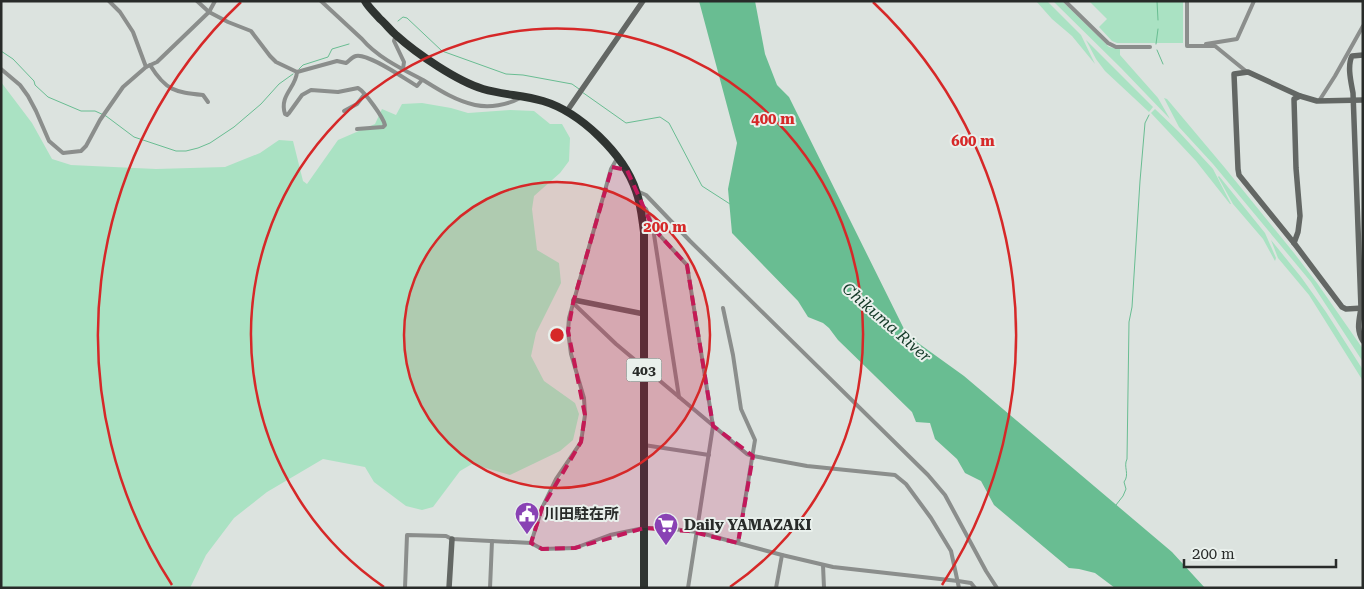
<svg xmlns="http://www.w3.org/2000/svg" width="1364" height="589" font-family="'Roboto Serif','Noto Sans JP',serif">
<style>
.green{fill:#aae2c3}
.water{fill:#69bd92}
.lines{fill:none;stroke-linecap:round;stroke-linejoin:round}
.stream{stroke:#69bd92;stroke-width:1}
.street{stroke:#8b8e8c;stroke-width:4}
.secondary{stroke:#636764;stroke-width:5.5}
.highway{stroke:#2f3431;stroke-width:8}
.marked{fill:#c2185b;fill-opacity:0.2;stroke:#c2185b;stroke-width:4;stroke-dasharray:10 6;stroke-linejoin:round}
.ring{fill:none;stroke:#d62828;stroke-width:2.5}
.labels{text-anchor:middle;stroke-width:4;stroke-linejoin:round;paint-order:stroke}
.shield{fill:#e9f0ec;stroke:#626664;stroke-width:1}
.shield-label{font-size:14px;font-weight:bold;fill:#282b29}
.poi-label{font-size:15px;font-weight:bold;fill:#282b29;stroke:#e9f0ec;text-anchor:start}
.water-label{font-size:16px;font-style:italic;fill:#143a28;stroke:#e9f0ec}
.centre{fill:#d62828;stroke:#e9f0ec;stroke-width:2.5}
.ring-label{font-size:15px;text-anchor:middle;font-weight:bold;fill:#d62828;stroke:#e9f0ec;stroke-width:4;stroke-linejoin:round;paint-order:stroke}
</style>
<rect width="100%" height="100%" fill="#dce3df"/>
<g class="green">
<path d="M1036,1h11l34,34 14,29 -23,-28 -20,-17z"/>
<path d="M1053,1h9l47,46 11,2v6l38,43 12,21 -49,-51z"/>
<path d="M1089,1h94v42h-66l-5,-2 -13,-14 8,-8z"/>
<path d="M1086,40l67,67 -4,5 -44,-41 -9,-12z"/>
<path d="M1,82l31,41 20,36 19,6 85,4 69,-2 35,-14 19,-13 14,1 10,40 4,3 31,-44 37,-16 7,-15 14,6 6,-11 20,-1 29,5 17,5 42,-3 24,1 16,13h12l8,14 -1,23 -9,12 -26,23 -2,13 5,41 22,13 2,20 -25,50 -5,23 13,25 31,22 4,11 -6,26 -13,11 -50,24 -38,-11 -12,7 -27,36 -11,3 -16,-4 -32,-24 -9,-15 -42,-8 -56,33 -33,26 -28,37 -16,33h-189z"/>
<path d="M1164,98l3,1 58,69 69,85 23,30 46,66v13l-52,-80 -98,-118 -34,-37z"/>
<path d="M1155,109l24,23 34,37 18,35h-1l-34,-43 -45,-48z"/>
<path d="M1219,176l46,57 11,25 -1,3 -12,-22 -30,-35 -15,-27z"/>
<path d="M1271,240l30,37 25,35 37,58v11l-54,-86 -31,-37z"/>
</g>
<path class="water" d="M699,1h56l10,53 12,31 12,12 118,238 57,41 208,176 33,36h-90l-20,-15 -16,-4 -10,-1 -75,-63 -13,-24 -16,-8 -8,-14 -22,-20 -5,-16 -14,-1 -4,-10 -74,-72 -9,-12 -6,-5 -15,-6 -10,-16 -66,-68 -4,-44 9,-46z"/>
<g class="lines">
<g class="stream">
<path d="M1157,1l1,19"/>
<path d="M398,21l5,-4 4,1 35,33 64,23 17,1 49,9 7,5"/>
<path d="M1156,44l2,-15"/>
<path d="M1157,50l6,14"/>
<path d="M1,51l12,8 21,22 1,4 13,12 33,14h14l11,5 28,21 42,14h10l12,-3 12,-5 24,-16 27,-23 18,-20 14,-10"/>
<path d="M299,69l4,-4 25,-8 4,-8 17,-5"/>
<path d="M582,92l44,31 34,-6 9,6 33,63 28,18"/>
<path d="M1116,505l7,-9 3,-7 -2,-7c6,-8 -1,-15 3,-23l2,-137 3,-15 8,-126 5,-58 4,-8"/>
</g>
<g class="street">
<path d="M109,1l11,11 13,20 13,35"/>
<path d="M197,1l12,11 19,10 23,9 19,25 6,6 21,10 40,-11 9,2c3,-2 6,-6 10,-7 12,-3 49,23 61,30l5,-6"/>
<path d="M321,1l41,38c15,18 40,30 61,41 16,10 33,21 52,25 15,3 32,0 45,-7"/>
<path d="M1065,1l43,42 8,4h34"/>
<path d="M1187,1v45h28l32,26"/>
<path d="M396,35l-2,6 10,21 -1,7"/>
<path d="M1206,44l31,-5 17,-38"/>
<path d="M150,65c16,26 25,27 53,30l5,7"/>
<path d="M1,69l19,16 8,11 8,15 13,30 14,12 18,-2 5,-5 14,-26 23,-33 23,-20 11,-5 52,-50 6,-11"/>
<path d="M297,72c-1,16 -18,23 -12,42l2,1 2,-2 13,-18 9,-5 27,2 20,-4c7,4 25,29 27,37l-2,2 -26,2"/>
<path d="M1319,101l16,-25 28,-50"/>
<path d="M344,111l13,-7 7,-9"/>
<path d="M637,191l9,4 44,46 238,234 17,20 41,76 11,17"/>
<path d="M642,206l4,3 7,19 34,37 26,161 -25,162"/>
<path d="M653,228l26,169"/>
<path d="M573,303l43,41 131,110 6,2 54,10 88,9 11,9 25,34 20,33 8,37"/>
<path d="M723,308l10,47 8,54 14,31 -17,103"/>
<path d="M644,445l65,10"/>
<path d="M531,543l11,-35 14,-29 25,-37 4,-27 -1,-17 -13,-44 -3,-23 1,-13 42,-149 7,-12"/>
<path d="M823,565l1,23"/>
<path d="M405,588l2,-53 39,1 6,3 79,4 11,6 33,-1 35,-13 34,-7h22l31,4 85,23 51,12 125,14 13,2 4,5"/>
<path d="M490,588l2,-47"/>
<path d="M776,588l6,-33"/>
</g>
<g class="secondary">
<path d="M1363,55l-11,1c-5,10 -1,26 1,37l8,215c-2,13 -5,22 2,33"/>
<path d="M1363,100l-46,1 -17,-5 -52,-24 -14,2 4,95 1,6 55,68 48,64 4,2 17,-1"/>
<path d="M567,111l76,-110"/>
<path d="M1294,243l4,-11 2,-16 -4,-48 -2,-69 6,-3"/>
<path d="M574,300l70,14"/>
<path d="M449,588l3,-49"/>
</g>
<path class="highway" d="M365,1c4,7 10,12 15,18 6,5 10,11 16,16 21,19 61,46 87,54 20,6 41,6 60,12 37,11 81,53 93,90 5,13 6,27 8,41v356"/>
</g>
<path class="marked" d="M612,167l15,3 26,58 34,37 26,161 40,30 -15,87 -49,-12 -45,-3 -69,20 -33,1 -11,-6 11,-35 39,-66 4,-27 -17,-84 5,-28z"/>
<circle cx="557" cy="335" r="153" fill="#d62828" fill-opacity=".12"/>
<g class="ring">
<circle cx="557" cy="335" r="153"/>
<path d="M384 587A306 306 0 1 1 730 587"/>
<path d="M172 585A459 459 0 0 1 241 2M873 2A459 459 0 0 1 942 585"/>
</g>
<defs>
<symbol id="civic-pin" viewBox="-11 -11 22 30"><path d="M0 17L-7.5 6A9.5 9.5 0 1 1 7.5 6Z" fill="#8942b4" stroke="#e9f0ec"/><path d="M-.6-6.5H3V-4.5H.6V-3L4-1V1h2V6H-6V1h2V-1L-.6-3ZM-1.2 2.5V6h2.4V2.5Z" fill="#fff"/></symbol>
<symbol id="supermarket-pin" viewBox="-11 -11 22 30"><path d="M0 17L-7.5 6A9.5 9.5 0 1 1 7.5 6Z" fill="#8942b4" stroke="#e9f0ec"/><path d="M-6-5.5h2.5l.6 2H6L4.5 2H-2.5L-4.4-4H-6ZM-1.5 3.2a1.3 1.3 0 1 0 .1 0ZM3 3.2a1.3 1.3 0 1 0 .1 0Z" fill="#fff"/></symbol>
</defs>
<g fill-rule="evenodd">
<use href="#civic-pin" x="513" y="500" width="28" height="38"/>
<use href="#supermarket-pin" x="652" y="511" width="28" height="38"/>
</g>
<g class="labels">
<rect class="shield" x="626.5" y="358.5" width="35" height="23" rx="4"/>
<g class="shield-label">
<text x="644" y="375">403</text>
</g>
<g class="poi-label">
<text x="544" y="519">川田駐在所</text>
<text x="684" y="530">Daily YAMAZAKI</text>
</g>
<g class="water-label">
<text transform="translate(887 322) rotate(41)" y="6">Chikuma River</text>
</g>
</g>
<circle cx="557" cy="335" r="8" class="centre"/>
<g class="ring-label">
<text x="773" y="124">400 m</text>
<text x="973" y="146">600 m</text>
<text x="665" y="232">200 m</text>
</g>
<rect width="1364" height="589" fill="none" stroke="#282b29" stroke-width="5"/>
<path d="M1184 559v8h152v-8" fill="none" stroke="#282b29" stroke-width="2.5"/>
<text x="1192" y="559" font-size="15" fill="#282b29" stroke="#e9f0ec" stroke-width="4" paint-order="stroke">200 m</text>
</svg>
